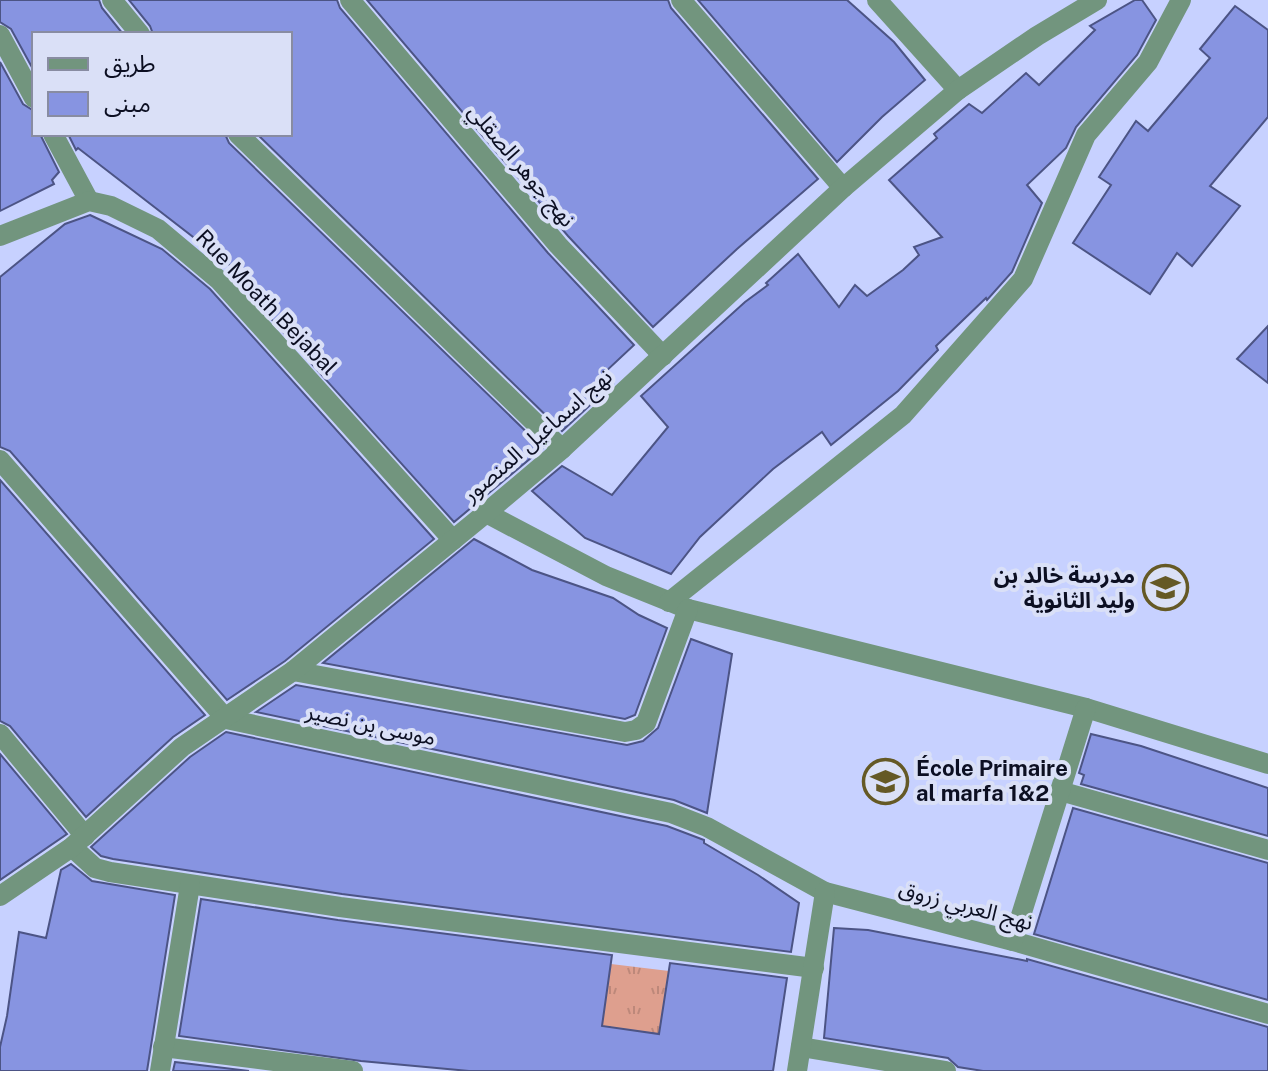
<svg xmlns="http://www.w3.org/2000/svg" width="1268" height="1071" font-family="'Public Sans','Noto Sans Arabic',sans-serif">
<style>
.grass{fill:url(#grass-tufts)}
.building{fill:#8794e1;stroke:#4c5485;stroke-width:2}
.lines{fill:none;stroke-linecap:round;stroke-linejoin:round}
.minor{stroke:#72957e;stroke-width:20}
.labels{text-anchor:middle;stroke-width:8;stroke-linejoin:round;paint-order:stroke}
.street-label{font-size:22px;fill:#0c0f22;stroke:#dae0f7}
.poi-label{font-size:22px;font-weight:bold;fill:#0c0f22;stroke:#dae0f7;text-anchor:end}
</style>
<defs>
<pattern id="grass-tufts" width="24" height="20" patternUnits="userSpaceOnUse" patternTransform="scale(2)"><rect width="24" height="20" fill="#de9f8e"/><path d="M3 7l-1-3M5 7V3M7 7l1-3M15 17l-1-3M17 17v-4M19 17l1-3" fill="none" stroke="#bd887a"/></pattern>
</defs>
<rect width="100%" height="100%" fill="#c7d1ff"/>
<path class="grass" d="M611,964l58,7 -8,63 -59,-8z"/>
<g class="building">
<path d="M0,0h99l3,8 21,26h-89v37l-23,-42 -11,-7z"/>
<path d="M129,0h208l3,8 208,245 86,92 -30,28 9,11 -51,47 -305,-297h33v-100h-137l-3,-8z"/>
<path d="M367,0h301l3,8 147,171 -81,70 -84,78 -85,-91z"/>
<path d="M698,0h149l47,42 31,38 -43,37 -45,45z"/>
<path d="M1135,0h7l14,20 -19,35 -61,72 -10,21 -39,37 15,18 -30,69 -25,28 -1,-2 -50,48 2,4 -40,41 -67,54 -9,-13 -49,37 -73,68 -29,37 -86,-36 -53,-47 30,-25 50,29 56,-68 -27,-31 104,-94 23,-17 -2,-2 32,-29 41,53 16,-22 12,11 36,-26 16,-15 -5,-8 28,-10 -53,-57 48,-42 -3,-4 35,-30 13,9 44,-40 13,12 56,-55 -5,-4z"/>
<path d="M1235,6l33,24v87l-58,69 30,20 -48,60 -15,-13 -27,41 -77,-51 38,-58 -12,-8 37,-56 12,10 62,-73 -10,-9z"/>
<path d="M0,62l23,42 11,7v23h6l19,38 -7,8 2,4 -54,27z"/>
<path d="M68,134h157l4,9 314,305 -89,74 -217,-241 4,-7 -163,-126 -2,2z"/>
<path d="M90,215l72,34 48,40 224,250 -149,122 -58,39 -217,-249 -10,-4v-170l65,-53z"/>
<path d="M1268,326v57l-31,-24z"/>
<path d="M0,480l205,235 -32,22 -87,80 -76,-91 -10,-5z"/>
<path d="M474,539l58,31 81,28 26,17 28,13 -32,87 -10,4 -302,-56z"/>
<path d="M691,639l41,15 -25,159 -33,-13 -418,-88 40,-27 331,60 16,-4 15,-13z"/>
<path d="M226,732l441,94 37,14v3l54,32 41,28 -8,49 -449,-58 -229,-35 -12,-3 -10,-9 99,-90z"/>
<path d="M1091,734l50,12 127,42v48l-187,-52 3,-9 -5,-2z"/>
<path d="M0,754l67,80 -67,46z"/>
<path d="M1073,808l195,55v137l-234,-66z"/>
<path d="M71,864l21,17 83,14 -28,176h-147v-24l7,-31 12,-84 27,6 15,-68z"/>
<path d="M201,899l137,21 274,35 -10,71 57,8 11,-71 117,15 -14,93h-304l-108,-10 -182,-25z"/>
<path d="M834,928l34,2 159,31v-2l241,68v44h-285l-25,-4 -10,-9 -124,-20z"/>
<path d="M175,1062l74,9h-76z"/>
</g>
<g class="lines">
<g class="minor">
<path d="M112,0l28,34"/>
<path d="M350,0l208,245 105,111"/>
<path d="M681,0l162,188"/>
<path d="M877,0l81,90"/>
<path d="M0,35l34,63"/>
<path d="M53,134l36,67"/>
<path d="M238,134l324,315"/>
<path d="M0,236l89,-35 22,5 47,23 61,51 234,260"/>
<path d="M0,460l226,259 445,94 36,14 118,65 188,49 255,73"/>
<path d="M486,513l120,63 82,33 398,99 182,56"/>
<path d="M669,602l234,-187 120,-136 63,-144 62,-73 33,-62"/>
<path d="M293,671l332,61 11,-2 10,-7 42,-114"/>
<path d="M0,734l85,102"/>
<path d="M1060,791l208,59"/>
<path d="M72,847l23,21 15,4 230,35 474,61"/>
<path d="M0,896l72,-49 110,-100 111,-76 193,-158 76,-64 281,-261 115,-98 79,-54 60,-36"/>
<path d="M1013,941l73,-233"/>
<path d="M163,1047l190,24"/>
<path d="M801,1047l145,24"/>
<path d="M160,1071l30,-186"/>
<path d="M797,1071l28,-179"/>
</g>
</g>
<defs>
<symbol id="school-ring" viewBox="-11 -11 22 22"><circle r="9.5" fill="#dae0f7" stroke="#655925" stroke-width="1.5"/><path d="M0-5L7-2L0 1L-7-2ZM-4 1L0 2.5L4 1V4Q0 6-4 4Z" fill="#655925"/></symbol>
</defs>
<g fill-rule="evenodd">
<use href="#school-ring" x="1140" y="562" width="51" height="51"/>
<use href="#school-ring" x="860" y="756" width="51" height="51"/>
</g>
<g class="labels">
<g class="street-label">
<text transform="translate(522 165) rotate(50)" y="8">نهج جوهر الصقلي</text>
<text transform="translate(267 302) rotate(46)" y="8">Rue Moath Bejabal</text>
<text transform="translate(537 435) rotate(-41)" y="8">نهج اسماعيل المنصور</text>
<text transform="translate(371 724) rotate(12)" y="8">موسى بن نصير</text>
<text transform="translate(966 905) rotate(15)" y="8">نهج العربي زروق</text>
</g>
<g class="poi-label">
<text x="1135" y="583">مدرسة خالد بن<tspan x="1135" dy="25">وليد الثانوية</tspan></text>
<text x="916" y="776" text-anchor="start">École Primaire<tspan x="916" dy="25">al marfa 1&amp;2</tspan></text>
</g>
</g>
<rect x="32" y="32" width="260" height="104" fill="#dae0f7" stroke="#888ca2" stroke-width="2"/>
<rect x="48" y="58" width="40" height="12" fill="#72957e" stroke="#888ca2" stroke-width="2"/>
<text x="104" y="72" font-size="24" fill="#0c0f22">طريق</text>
<rect x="48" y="92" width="40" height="24" fill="#8794e1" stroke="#888ca2" stroke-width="2"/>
<text x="104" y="112" font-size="24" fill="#0c0f22">مبنى</text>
</svg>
